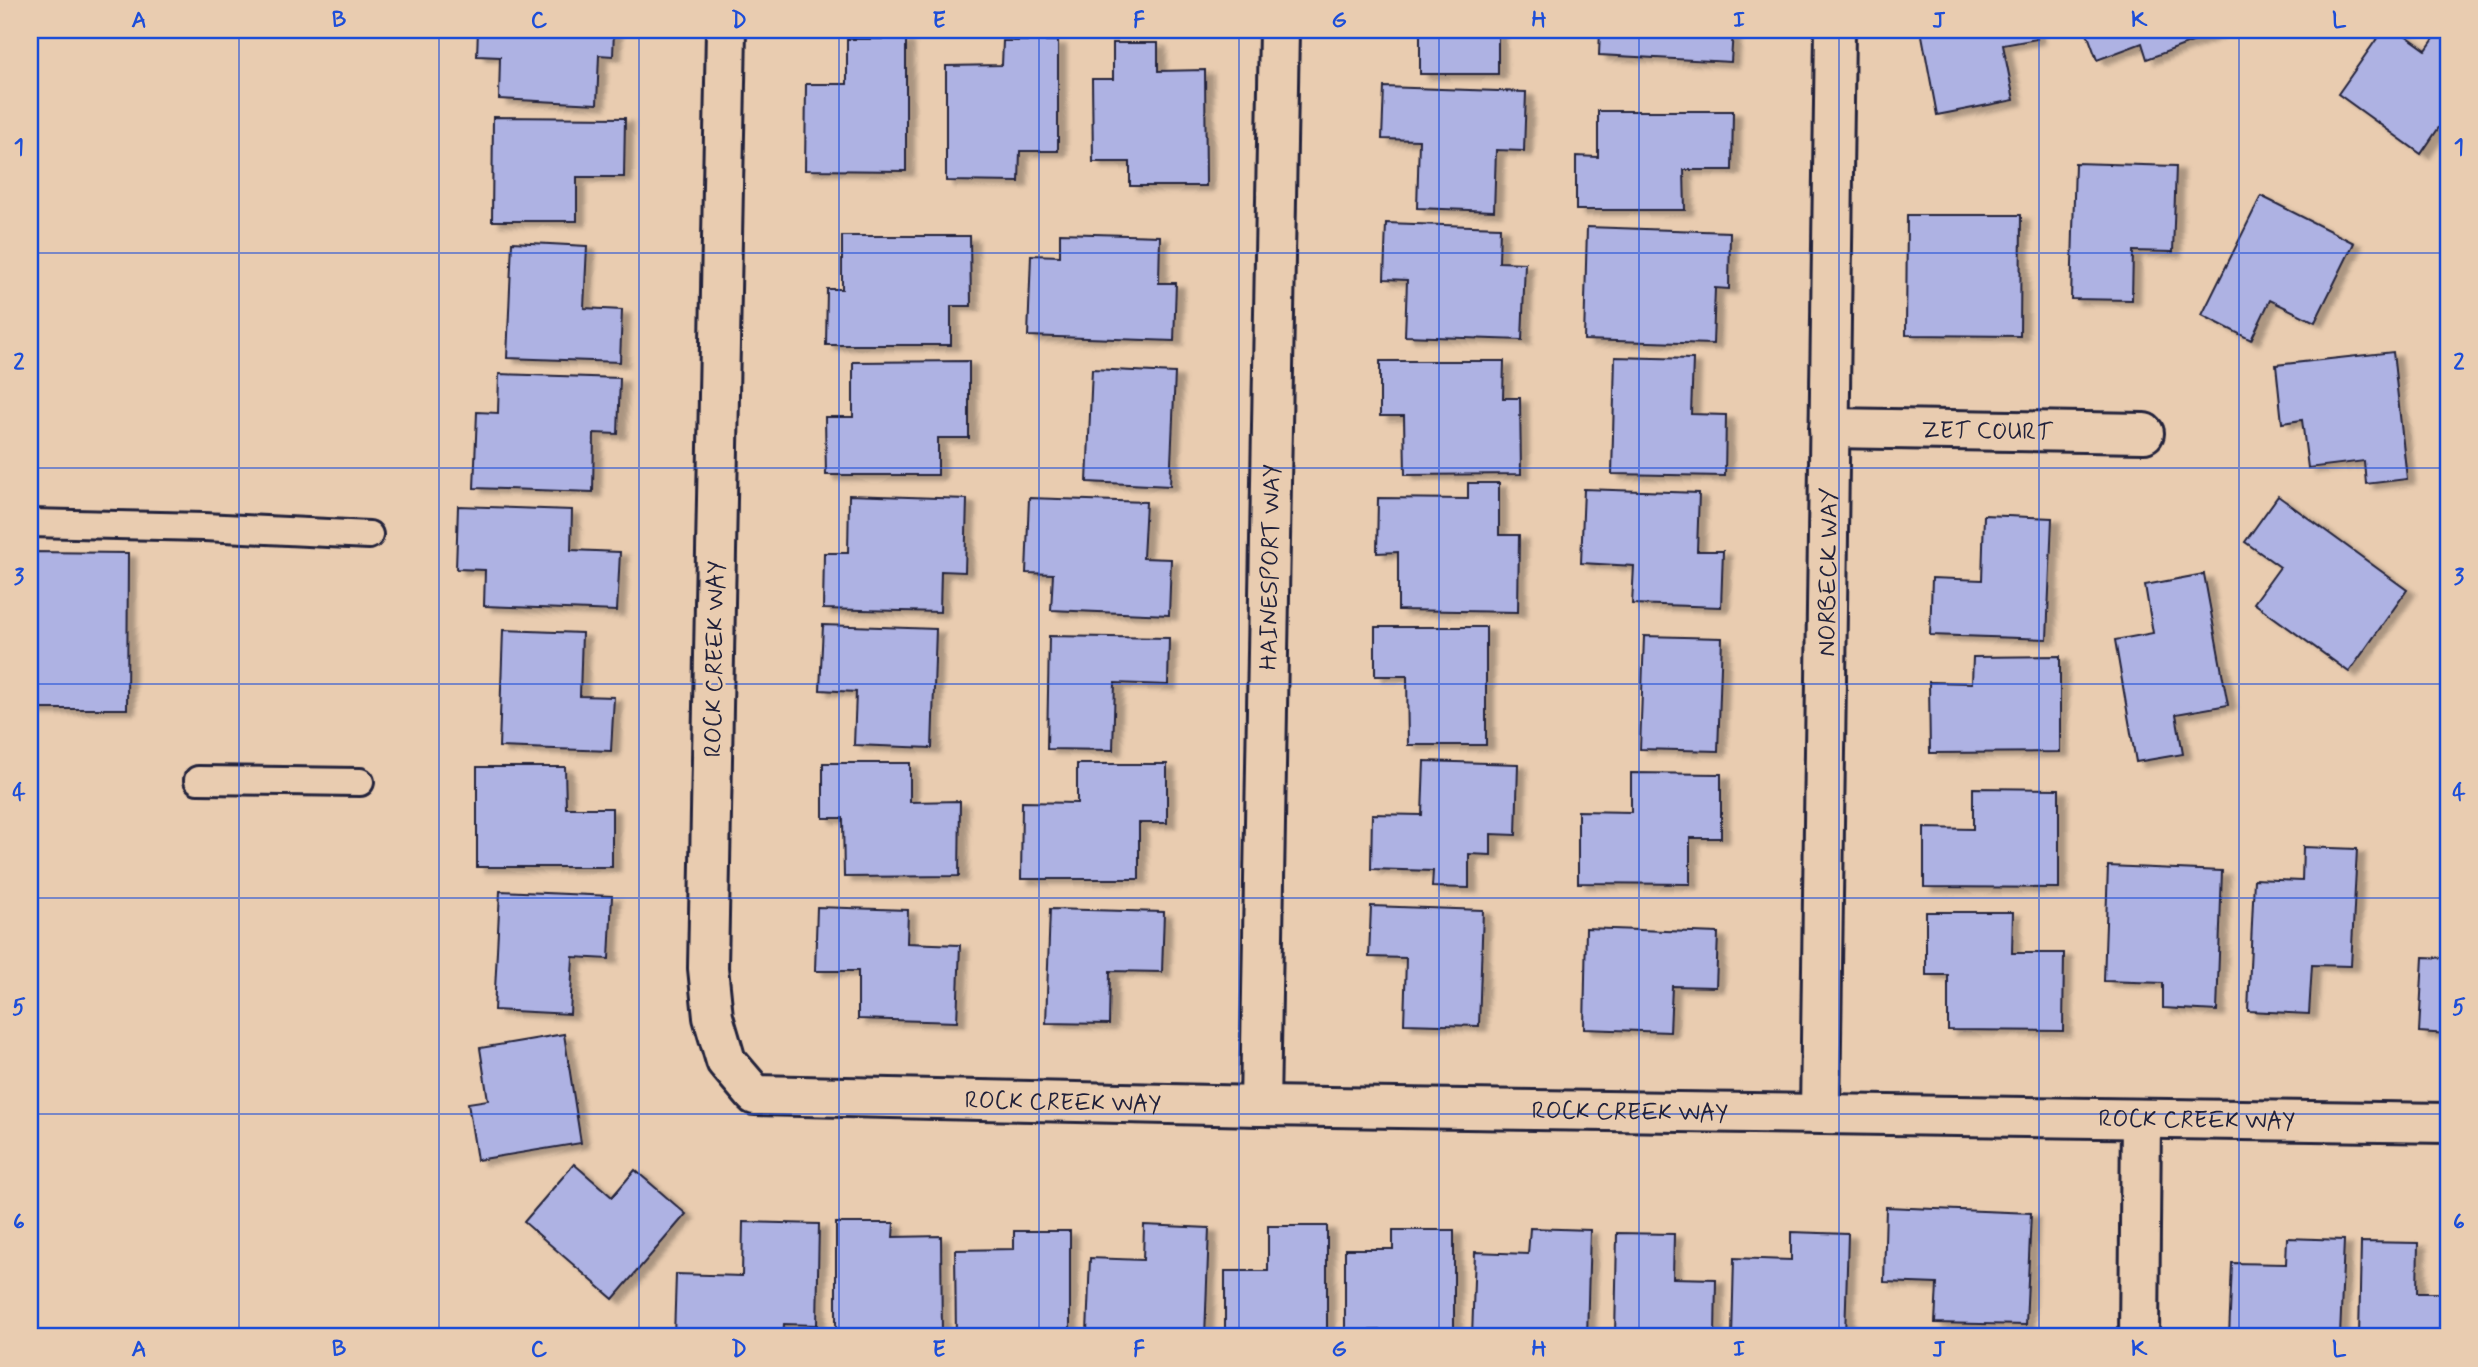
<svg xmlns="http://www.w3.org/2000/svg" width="2478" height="1367" font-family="Mynerve,sans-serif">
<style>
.building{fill:#aeb2e3;stroke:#22223b;stroke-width:2;filter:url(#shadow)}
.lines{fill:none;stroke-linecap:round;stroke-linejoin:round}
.lane-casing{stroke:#22223b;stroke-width:32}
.street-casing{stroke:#22223b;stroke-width:44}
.lane{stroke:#e9ccb0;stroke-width:26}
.street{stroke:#e9ccb0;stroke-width:38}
.grid{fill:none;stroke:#1d4ed8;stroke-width:2;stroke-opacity:0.55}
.labels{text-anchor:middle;stroke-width:6;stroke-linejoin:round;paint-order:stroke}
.street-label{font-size:24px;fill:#22223b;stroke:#e9ccb0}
.neatline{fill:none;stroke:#1d4ed8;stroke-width:2.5}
.grid-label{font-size:23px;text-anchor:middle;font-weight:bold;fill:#1d4ed8}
</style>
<defs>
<filter id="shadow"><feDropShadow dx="8" dy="4.5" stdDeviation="2" flood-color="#0004"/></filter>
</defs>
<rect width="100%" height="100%" fill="#e9ccb0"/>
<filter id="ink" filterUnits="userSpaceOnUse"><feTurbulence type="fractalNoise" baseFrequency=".0143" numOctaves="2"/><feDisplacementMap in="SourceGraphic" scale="14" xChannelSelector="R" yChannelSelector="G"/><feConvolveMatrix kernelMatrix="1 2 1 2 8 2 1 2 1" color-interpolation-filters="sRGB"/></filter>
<g filter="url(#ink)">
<g class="building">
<path d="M478,30h136l-1,26 -14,-1 -2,49 -98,-5 1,-42 -23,-1z"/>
<rect x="1420" y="30" width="78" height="44"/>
<path d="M1600,30h133l-2,32 -132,-7z"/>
<path d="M1921,30h114l2,9 -34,6 11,55 -77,15z"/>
<path d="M2086,30h126l2,4 -67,25 -5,-16 -45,17z"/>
<path d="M2383,30h15l28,20 14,-20h8v84l-27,40 -83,-60z"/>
<path d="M847,39h59v132l-101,-1 1,-86h41z"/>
<path d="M1003,41h55v110h-38l-1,31 -73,-1v-115l56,-1z"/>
<path d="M1113,43h45v28l47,-1 1,116h-76v-24h-37l-1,-83h21z"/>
<path d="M1384,87l142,5 -2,59 -28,-1 -2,61 -77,-3 2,-68 -37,-1z"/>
<path d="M1598,111h135l-1,59h-48l1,40h-109v-54l22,1z"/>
<path d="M493,117l132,1 -1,59h-47v44h-85z"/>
<path d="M2075,163l101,3 -3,86 -40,-1 -1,49 -61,-1z"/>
<path d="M2261,196l93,47 -39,79 -45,-22 -19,40 -49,-25z"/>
<path d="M1907,215h114l-1,121 -114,-1z"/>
<path d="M1386,223l114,4 -1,35 26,1 -3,77 -117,-4 2,-56 -23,-1z"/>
<path d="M1587,227l143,5 -1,57 -14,-1 -2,56 -129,-4z"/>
<path d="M1060,233l100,3 -1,47h17l-2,58 -146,-5 3,-81 29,1z"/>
<path d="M842,236h128l1,70h-20v39h-125l1,-56h15z"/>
<path d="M512,242l75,4 -3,62 38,2 -2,52 -113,-4z"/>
<path d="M2393,352l14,127 -41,5 -2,-23 -56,7 -6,-48 -20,3 -6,-58z"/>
<path d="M1615,357l78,2 -2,55 35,1 -1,61 -113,-2z"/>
<path d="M969,361v77h-31v37h-112l-1,-58h28v-55z"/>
<path d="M1380,361h124l-1,37h17l1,76 -116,1 -1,-59h-24z"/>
<path d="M1092,369l83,4 -5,113 -83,-4z"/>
<path d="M499,374l121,4 -2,56 -24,-1 -1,59 -119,-4 3,-76 21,1z"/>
<path d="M1468,483h31v52h20l-1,77 -120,-2v-58l-21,1 1,-55 90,1z"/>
<path d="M1584,489l115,4 -2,58h26l-2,56 -89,-3 2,-38 -53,-3z"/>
<path d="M849,495l118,4 -2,73 -24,-1 -1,41 -117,-3 1,-56h24z"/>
<path d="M2278,496l129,94 -58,82 -95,-69 26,-36 -35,-25z"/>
<path d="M1029,498l117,4 -3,56 28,1 -2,56 -118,-5 2,-36 -27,-1z"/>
<path d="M458,506l114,4 -1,40 49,2 -3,59 -133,-5 1,-36 -29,-1z"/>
<path d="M1984,515l68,3 -5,121 -117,-4 2,-57 50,2z"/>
<path d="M30,552l98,1 -1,156h-97z"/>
<path d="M2204,574l24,131 -52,9 7,40 -47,8 -21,-122 38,-7 -8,-48z"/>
<path d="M823,625l113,4 -4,119 -78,-3 2,-53 -36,-2z"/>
<path d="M1375,627h111v118h-78l-1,-69h-32z"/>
<path d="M503,630l79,3 -2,63 34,1 -3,54 -112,-4z"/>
<path d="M1049,636l120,2 -1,47 -53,-2 -2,67 -66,-1z"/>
<path d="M1644,636l78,2 -4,113 -78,-2z"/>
<path d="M2060,656v96l-130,1 -1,-71 43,1 1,-26z"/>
<path d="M1424,761l94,3 -2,71 -25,-1v21l-22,-1v34l-37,-1 1,-16 -62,-2 1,-55 50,1z"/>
<path d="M823,763h87v39l50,-1 -1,75 -115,1 -1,-59h-20z"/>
<path d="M1077,764h90v59h-28v56h-118l1,-77 55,1z"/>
<path d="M477,767h88l1,41h46v59h-135z"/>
<path d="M1631,773l90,1v64h-31v46l-112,-1v-72l53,1z"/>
<path d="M1973,788l86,1v99l-135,-1v-59l49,1z"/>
<path d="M2303,847l54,2 -6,117 -39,-1 -3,49 -61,-3 6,-132 48,2z"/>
<path d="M2108,866l114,5 -5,140 -54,-3v-25l-59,-2z"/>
<path d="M500,891l112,5 -3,63 -36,-2 -3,57 -76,-4z"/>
<path d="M1371,906l112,4 -4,116 -75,-2 2,-66 -37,-1z"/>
<path d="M817,907l91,3 -1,33 53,2 -3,77 -99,-3v-48h-43z"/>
<path d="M1050,909l114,3 -2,60 -52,-1 -1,53 -63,-1z"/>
<path d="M1926,912h87l-1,41h52l-1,78 -115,-1v-55h-22z"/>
<path d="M1586,928l132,5 -2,54 -44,-1 -2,46 -86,-3z"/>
<path d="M2423,957l25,1v76l-29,-2z"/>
<path d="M564,1034l17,109 -104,17 -9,-57 20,-3 -8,-52z"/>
<path d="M574,1164l38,33 23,-27 51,44 -73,85 -89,-77z"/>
<path d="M1886,1207l145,6 -5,112 -91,-2 2,-39 -53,-2z"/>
<path d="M743,1222l76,2 -2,101 -33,-1 -1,13h-109l2,-63 66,2z"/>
<path d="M836,1223h58l-1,14 48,-1 1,100h-106z"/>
<path d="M1144,1225l65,3 -4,109 -118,-4 3,-75 53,2z"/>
<path d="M1268,1226h59v111h-102v-66h43z"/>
<path d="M1530,1228l60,2 -3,107h-115l3,-85 53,2z"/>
<path d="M1393,1230h61v107h-67v-7l-42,1v-82h48z"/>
<path d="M1014,1231h56v106h-114l-1,-87 59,-1z"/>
<path d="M1791,1232l57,2 -3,103h-113l2,-79 57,2z"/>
<path d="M1617,1233l57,1 -1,44 43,1 -1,58h-100z"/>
<path d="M2287,1238l57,2 -4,97h-111l3,-74 54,1z"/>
<path d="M2361,1242l57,1 -1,50h31v44h-89z"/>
<path d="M332,1333l91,1 -1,3h-90z"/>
</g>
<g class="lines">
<defs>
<g id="lane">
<path d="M30,523l174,4 165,8"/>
<path d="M198,780l162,2"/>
</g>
<g id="street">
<path id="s1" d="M726,30l-18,938 5,49 13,44 29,34 505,11 1188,17"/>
<path id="s2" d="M1829,428l315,5"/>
<path id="s3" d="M1260,1106l19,-1076"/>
<path id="s4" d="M1820,1113l15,-1083"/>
<path d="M2139,1337l2,-218"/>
</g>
</defs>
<use href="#lane" class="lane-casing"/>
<use href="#street" class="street-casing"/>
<use href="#lane" class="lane"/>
<use href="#street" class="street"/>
</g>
</g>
<path class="grid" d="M239,30v1307M439,30v1307M639,30v1307M839,30v1307M1039,30v1307M1239,30v1307M1439,30v1307M1639,30v1307M1839,30v1307M2039,30v1307M2239,30v1307M30,253h2418M30,468h2418M30,684h2418M30,898h2418M30,1114h2418"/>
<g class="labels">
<g class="street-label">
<text dy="8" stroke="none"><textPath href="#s2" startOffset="158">ZET COURT</textPath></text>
<text dy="8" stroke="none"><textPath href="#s3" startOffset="539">HAINESPORT WAY</textPath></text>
<text dy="8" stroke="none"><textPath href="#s4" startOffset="541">NORBECK WAY</textPath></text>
<text transform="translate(714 659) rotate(-89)" y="8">ROCK CREEK WAY</text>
<text dy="8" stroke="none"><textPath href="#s1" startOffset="1386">ROCK CREEK WAY</textPath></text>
<text dy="8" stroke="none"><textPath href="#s1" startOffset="1953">ROCK CREEK WAY</textPath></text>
<text dy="8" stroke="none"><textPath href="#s1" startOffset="2520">ROCK CREEK WAY</textPath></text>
</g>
</g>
<rect width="2478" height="1367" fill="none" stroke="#e9ccb0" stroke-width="77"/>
<rect x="38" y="38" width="2402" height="1290" class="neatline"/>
<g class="grid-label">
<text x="139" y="27">A</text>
<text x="339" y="27">B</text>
<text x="539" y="27">C</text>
<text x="739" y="27">D</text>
<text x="939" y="27">E</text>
<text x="1139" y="27">F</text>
<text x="1339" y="27">G</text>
<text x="1539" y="27">H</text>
<text x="1739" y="27">I</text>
<text x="1939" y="27">J</text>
<text x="2139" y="27">K</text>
<text x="2339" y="27">L</text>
<text x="19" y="154">1</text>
<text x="2459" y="154">1</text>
<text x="19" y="369">2</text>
<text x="2459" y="369">2</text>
<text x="19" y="584">3</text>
<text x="2459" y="584">3</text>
<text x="19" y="799">4</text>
<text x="2459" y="799">4</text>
<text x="19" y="1014">5</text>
<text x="2459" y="1014">5</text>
<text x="19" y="1229">6</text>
<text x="2459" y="1229">6</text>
<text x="139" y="1356">A</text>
<text x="339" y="1356">B</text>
<text x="539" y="1356">C</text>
<text x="739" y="1356">D</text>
<text x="939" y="1356">E</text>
<text x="1139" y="1356">F</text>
<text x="1339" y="1356">G</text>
<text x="1539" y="1356">H</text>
<text x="1739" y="1356">I</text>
<text x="1939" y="1356">J</text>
<text x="2139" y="1356">K</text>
<text x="2339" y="1356">L</text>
</g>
</svg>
